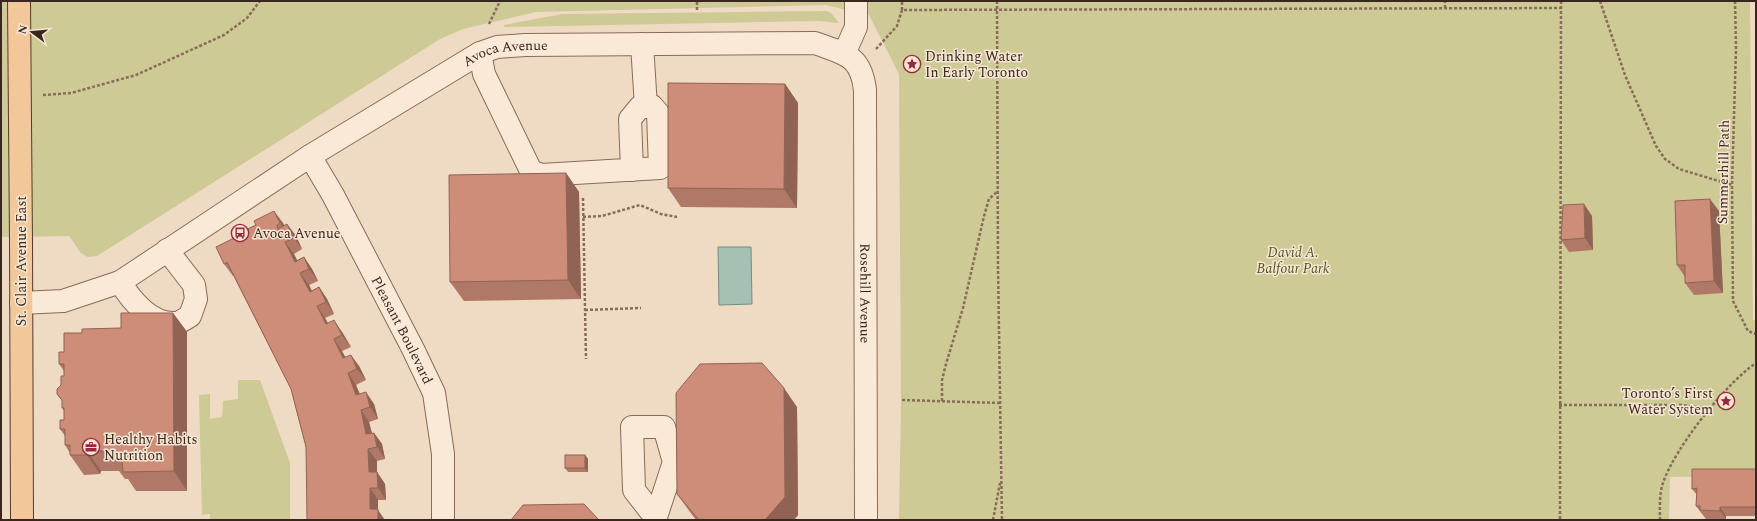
<svg xmlns="http://www.w3.org/2000/svg" width="1757" height="521" font-family="Spectral,serif">
<style>
.green{fill:#cdca96}
.water{fill:#a5c1b4;stroke:#6c9081}
.lines{fill:none;stroke-linecap:round;stroke-linejoin:round}
.minor-casing{stroke:#896b59;stroke-width:24}
.major-casing{stroke:#573a2e;stroke-width:24}
.path{stroke:#896b59;stroke-width:2.5;stroke-dasharray:3 2;stroke-linecap:butt}
.minor{stroke:#f9e9d6;stroke-width:22}
.major{stroke:#f2c89a;stroke-width:22}
.major-bridge-casing{stroke:#573a2e;stroke-width:24;stroke-linecap:butt}
.major-bridge{stroke:#f2c89a;stroke-width:22}
.wall{fill:#b07967}
.shaded-wall{fill:#906354}
.building{fill:#cd8d78;stroke:#906354}
.labels{text-anchor:middle;stroke-width:3;stroke-linejoin:round;paint-order:stroke}
.street-label{font-size:14px;fill:#39261e;stroke:#f6e6d2}
.poi-label{font-size:14px;fill:#39261e;stroke:#f6e6d2;text-anchor:start}
.park-label{font-size:14px;font-style:italic;fill:#515524;stroke:#f6e6d2}
</style>
<rect width="100%" height="100%" fill="#efdac3"/>
<g class="green">
<path d="M1,1h1749l3,319 3,1v155l-86,1 -1,43h-770l2,-115 -2,-331 -30,-59 -44,-10 -289,7 -73,17 -23,10 -343,217 -9,1 -7,-4 -12,-17 -68,1z"/>
<path d="M826,11l5,2 8,10 -20,-2 -315,6v-2l58,-11z"/>
<path d="M238,380h22l30,83v57h-80v-6l-8,1 -3,-120 11,-1v25l12,-2 1,-16 15,-2z"/>
</g>
<path class="water" d="M718,247h33l1,57 -33,1z"/>
<g class="lines">
<defs>
<g id="minor">
<path d="M642,44l4,63"/>
<path d="M480,53l4,21 47,97 10,4 119,-7 -2,-55 -6,-7 -12,1 -10,12 2,51"/>
<path d="M844,54l12,-27v-26"/>
<path id="s1" d="M310,156l23,39 80,154 21,44 9,61v66"/>
<path d="M120,282c11,18 31,43 56,41 4,0 10,-5 14,-7l6,-17 -2,-14 -27,-35"/>
<path id="s2" d="M21,303l42,-2 57,-19 190,-126 170,-103 17,-6 28,-2 290,-2c30,11 46,12 50,47l1,430"/>
<path d="M655,520l19,-58 -10,-35h-32l2,63 21,27"/>
</g>
<path id="major" d="M21,242l1,278"/>
</defs>
<use href="#minor" class="minor-casing"/>
<use href="#major" class="major-casing"/>
<g class="path">
<path d="M997,1l1,267 4,252"/>
<path d="M1561,1v7"/>
<path d="M1600,1l25,74 31,71 9,13 14,10 53,16"/>
<path d="M1735,1l1,47 -4,137 1,116 15,30 8,3"/>
<path d="M1445,8v-7"/>
<path d="M697,10v-9"/>
<path d="M902,10v-9"/>
<path d="M489,24l11,-23"/>
<path d="M876,49l21,-23 5,-16 659,-2 -1,512"/>
<path d="M43,95l28,-2 65,-18 88,-40 23,-17 13,-17"/>
<path d="M583,198l3,161"/>
<path d="M583,217l19,-1 38,-11 21,9 16,3"/>
<path d="M585,310l56,-2"/>
<path d="M902,400l98,3"/>
<path d="M942,401v-21l4,-16 17,-56 21,-92 5,-17 9,-8"/>
<path d="M1559,405h124l27,4"/>
<path d="M993,520l7,-37"/>
<path d="M1660,520c0,-11 -1,-26 3,-37 11,-34 63,-100 93,-120"/>
</g>
<use href="#minor" class="minor"/>
<use href="#major" class="major"/>
<defs>
<path id="major-bridge" d="M19,1l2,241"/>
</defs>
<use href="#major-bridge" class="major-bridge-casing"/>
<use href="#major-bridge" class="major-bridge"/>
</g>
<g class="wall">
<path d="M785,84l13,19 -1,105 -116,-1 -13,-19z"/>
<path d="M566,173l13,19 2,107 -117,2 -14,-19z"/>
<path d="M1719,211l4,82 -29,2 -9,-12v-6l-8,-12z"/>
<path d="M1592,216l1,34 -24,2 -8,-12z"/>
<path d="M283,223l1,3 3,-2 9,12 6,13 -8,5 3,6 7,-3 8,12 6,12 -9,4 3,6 7,-4 8,12 7,15 -9,4 3,5 14,9 9,15 -9,4 3,6 14,9 7,14 -10,5 4,9 14,10 4,15 -9,3 3,11h2l8,11 3,15 -8,2v11l8,12 1,16h-8v10l-72,-63 -15,-58 -58,-114v1l-9,-12 16,-29z"/>
<path d="M173,313l14,19v159h-51l-8,-12h-3l-6,-8h-18l-1,3 -16,1 -14,-20v-2l-5,-8v-9l-5,-7 4,-9v-9l-2,-3v-7l-5,-7 4,-9 3,-9v-5l-5,-7 5,-12 18,-19 39,-5z"/>
<path d="M797,407l1,108 -4,5h-98l-6,-8 -13,-18z"/>
<path d="M585,455l3,4v13h-20l-3,-4z"/>
<path d="M1756,469v47h-30v3h-20l-10,-13 1,-11 -5,-6z"/>
</g>
<g class="shaded-wall">
<path d="M785,84l13,19 -1,105 -13,-19z"/>
<path d="M566,173l13,19 2,107 -13,-19z"/>
<path d="M1710,199l9,12 4,82 -9,-12z"/>
<path d="M1584,204l8,12 1,34 -8,-12z"/>
<path d="M274,211l9,12 6,12 -9,-12z"/>
<path d="M287,224l9,12 6,13 -8,-11z"/>
<path d="M285,242l9,12 9,19 -8,-11z"/>
<path d="M304,257l8,12 6,12 -9,-12z"/>
<path d="M300,273l9,12 9,19 -8,-12z"/>
<path d="M319,287l8,12 7,15 -8,-12z"/>
<path d="M317,306l8,12 9,18 -8,-12z"/>
<path d="M173,313l14,19v159l-13,-20z"/>
<path d="M334,320l8,12 9,15 -9,-12z"/>
<path d="M334,339l8,12 10,19 -9,-12z"/>
<path d="M351,355l8,11 7,14 -9,-11z"/>
<path d="M348,373l8,12 8,22 -8,-12z"/>
<path d="M784,388l13,19 1,108 -4,5h-29z"/>
<path d="M366,392l8,12 4,15 -8,-12z"/>
<path d="M361,410l8,12 6,24 -9,-12z"/>
<path d="M374,433l8,11 3,15 -8,-12z"/>
<path d="M368,449l9,12v23l-8,-12z"/>
<path d="M87,451l14,20 -1,3 -13,-19z"/>
<path d="M585,455l3,4v13l-3,-4z"/>
<path d="M377,472l8,12 1,16 -8,-12z"/>
<path d="M370,488l8,12v10l7,10h-7l-8,-11z"/>
<path d="M1720,507l6,9v3l-6,-8z"/>
</g>
<g class="building">
<path d="M668,83l117,1 -1,105 -116,-1z"/>
<path d="M566,173l2,107 -118,2 -1,-107z"/>
<path d="M1710,199l4,82 -29,2v-18h-8l-2,-64z"/>
<path d="M1584,204l1,34 -24,2 2,-35z"/>
<path d="M274,211l6,12 -3,2 1,4 9,-5 7,14 -9,4 10,20 9,-5 5,12 -9,4 10,19 9,-5 7,15 -9,4 9,18 8,-4 8,15 -8,4 9,19 8,-3 6,14 -9,4 8,22 10,-3 4,15 -9,3 5,24 8,-1 3,14 -9,2 1,23h8l1,16h-8v21h8v11h-71l-1,-73 -15,-58 -64,-127 -3,2 -8,-17 24,-12 -1,-2 17,-8 -2,-4z"/>
<path d="M121,313h52l1,158 -51,1 -1,-12h-11v-9h-24v4h-17v-10h-5v-16h-5v-9h4v-12h-2v-8l-5,-6v-5l4,-4v-9h3v-12h-5v-12h5v-19h18v-4l39,-1z"/>
<path d="M762,363l22,25 1,109 -20,23h-66l-22,-26 -1,-101 24,-29z"/>
<rect x="565" y="455" width="20" height="13"/>
<path d="M1692,469h64v38h-36v4l-20,-1v-4h-4l1,-18 -5,1z"/>
<path d="M584,504l15,16h-88l12,-15z"/>
</g>
<defs>
<symbol id="sight-ring" viewBox="-11 -11 22 22"><circle r="9.5" fill="#f6e6d2" stroke="#99283c" stroke-width="1.5"/><path d="M0-6L1.8-2.2L6-1.7L2.9 1.2L3.7 5.4L0 3.3L-3.7 5.4L-2.9 1.2L-6-1.7L-1.8-2.2Z" fill="#99283c"/></symbol>
<symbol id="bus-ring" viewBox="-11 -11 22 22"><circle r="9.5" fill="#f6e6d2" stroke="#99283c" stroke-width="1.5"/><path d="M-5-6H5V4H4V6H2V4H-2V6H-4V4H-5ZM-3.5-4V0h7V-4ZM-3.5 1.2v1.5H-2V1.2ZM2 1.2v1.5H3.5V1.2Z" fill="#99283c"/></symbol>
<symbol id="office-ring" viewBox="-11 -11 22 22"><circle r="9.5" fill="#f6e6d2" stroke="#99283c" stroke-width="1.5"/><path d="M-6-3h4V-5.5h4V-3h4V5H-6ZM-1-4.5V-3h2v-1.5ZM-6 0V1H6V0Z" fill="#99283c"/></symbol>
</defs>
<g fill-rule="evenodd">
<use href="#sight-ring" x="902" y="54" width="20" height="20"/>
<use href="#bus-ring" x="230" y="223" width="20" height="20"/>
<use href="#sight-ring" x="1716" y="391" width="20" height="20"/>
<use href="#office-ring" x="81" y="437" width="20" height="20"/>
</g>
<g class="labels">
<g class="street-label">
<text dy="5" stroke="none"><textPath href="#s2" startOffset="554">Avoca Avenue</textPath></text>
<text transform="translate(1723 172) rotate(-89)" y="5">Summerhill Path</text>
<text transform="translate(21 261) rotate(-90)" y="5">St. Clair Avenue East</text>
<text dy="5" stroke="none"><textPath href="#s2" startOffset="1143">Rosehill Avenue</textPath></text>
<text dy="5" stroke="none"><textPath href="#s1" startOffset="197">Pleasant Boulevard</textPath></text>
</g>
<g class="poi-label">
<text x="925" y="61">Drinking Water<tspan x="925" dy="16">In Early Toronto</tspan></text>
<text x="253" y="238">Avoca Avenue</text>
<text x="1713" y="398" text-anchor="end">Toronto’s First<tspan x="1713" dy="16">Water System</tspan></text>
<text x="104" y="444">Healthy Habits<tspan x="104" dy="16">Nutrition</tspan></text>
</g>
<g class="park-label">
<text x="1293" y="257">David A.<tspan x="1293" dy="16">Balfour Park</tspan></text>
</g>
</g>
<rect width="1757" height="521" fill="none" stroke="#39261e" stroke-width="4"/>
<g transform="translate(32 32) rotate(286)" stroke="#f6e6d2" stroke-width="3" paint-order="stroke">
<path d="M0-3L7 15L0 10L-7 15Z" fill="#39261e"/>
<text y="-6" font-size="11" font-weight="bold" text-anchor="middle" fill="#39261e">N</text>
</g>
</svg>
